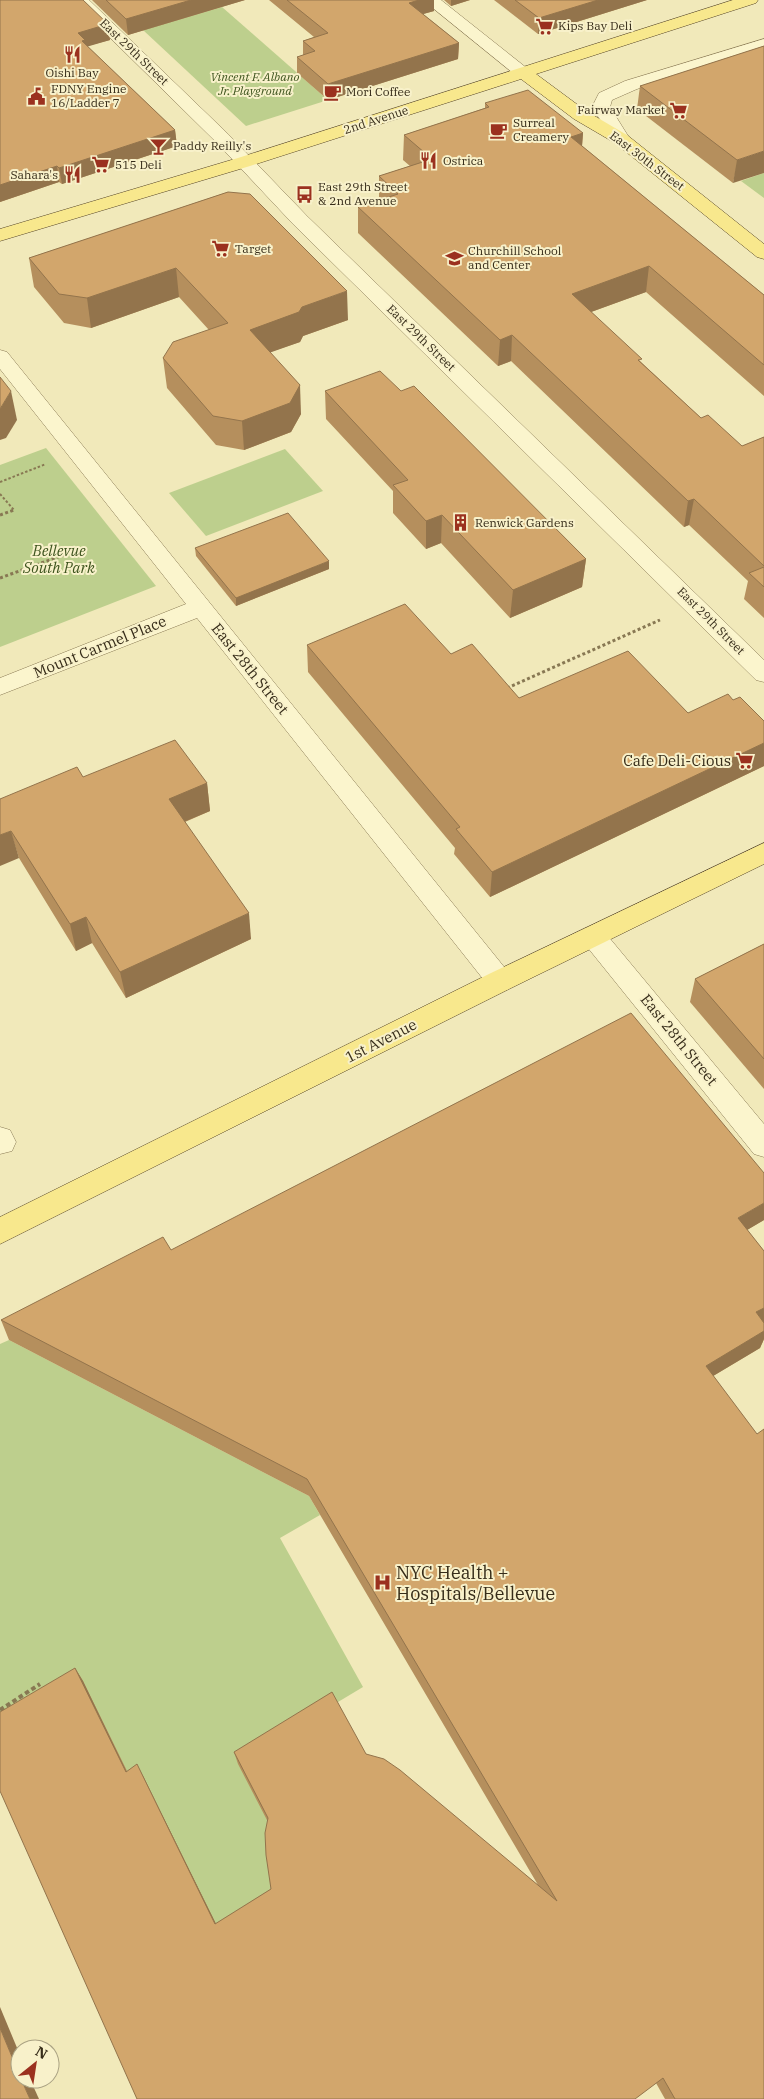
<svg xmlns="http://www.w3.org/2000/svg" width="764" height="2099" font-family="'IBM Plex Serif',serif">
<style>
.green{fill:#bdcf8d}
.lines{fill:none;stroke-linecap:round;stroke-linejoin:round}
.minor-casing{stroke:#887853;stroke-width:1}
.major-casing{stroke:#554428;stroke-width:1}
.path-far2{stroke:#887853;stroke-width:2;stroke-dasharray:2.5 2;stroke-linecap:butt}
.path-far1{stroke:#887853;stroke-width:3;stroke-dasharray:3 2.5;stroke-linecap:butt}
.path{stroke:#887853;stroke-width:4;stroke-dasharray:4.5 3;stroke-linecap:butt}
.minor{fill:#fbf5cd;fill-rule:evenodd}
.major{fill:#f8e88d;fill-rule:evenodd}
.wall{fill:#b58f5d}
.shaded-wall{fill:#93744c}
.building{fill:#d2a66c;stroke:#93744c}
.labels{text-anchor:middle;stroke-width:4;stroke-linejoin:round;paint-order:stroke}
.far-poi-label{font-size:12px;fill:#362c19;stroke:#f8f1ca;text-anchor:start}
.far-street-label{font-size:12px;fill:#362c19;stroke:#f8f1ca}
.far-park-label{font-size:12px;font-style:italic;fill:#3e541e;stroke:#f8f1ca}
.park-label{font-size:15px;font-style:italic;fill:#3e541e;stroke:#f8f1ca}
.street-label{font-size:15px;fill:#362c19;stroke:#f8f1ca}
.poi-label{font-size:15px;fill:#362c19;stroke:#f8f1ca;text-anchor:end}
.near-poi-label{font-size:18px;fill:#362c19;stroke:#f8f1ca;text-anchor:start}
</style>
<rect width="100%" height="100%" fill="#f1e9ba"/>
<g class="green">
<path d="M222,7l106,93 -82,26 -103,-96z"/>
<path d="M764,173v25l-23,-17z"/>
<path d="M46,448l110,138 -156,61v-182z"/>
<path d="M285,449l38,42 -117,45 -37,-43z"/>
<path d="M9,1340l300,156 11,19 -40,23 83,149 -30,18 -62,124 7,69 -58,34 -88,-149 -132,-53v-386z"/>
</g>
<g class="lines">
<defs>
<g id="minor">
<path d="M72,0h17l139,134 79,82 457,444v22l-8,-2 -463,-456 -77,-82z"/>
<path d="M423,0h18l92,73 -3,4h-12z"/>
<path d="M764,39v10l-127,40 -25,11 -2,7 20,32 -3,4h-12l-23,-36 7,-14 26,-12z"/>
<path d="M0,350l7,2 502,621 4,8 -4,8 -9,3 -9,-3 -294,-371 -197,77v-17l186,-74 -186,-235z"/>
<path d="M593,926l9,3 162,195v33l-10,-3 -170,-211 -4,-7 4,-7z"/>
<path d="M0,1127l10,3 6,12 -4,9 -12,3z"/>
</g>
<g id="major">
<path d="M733,0h25l-2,3 -220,71 50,37 41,24 137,109v15l-7,-2 -142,-114 -41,-24 -53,-40 -271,87 -250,75v-12l238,-71z"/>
<path d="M764,843v21l-255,125 -509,255v-27l491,-244z"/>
</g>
</defs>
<use href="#minor" class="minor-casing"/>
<use href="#major" class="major-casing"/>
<g class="path-far2">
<path d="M0,482l46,-18"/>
<path d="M0,494l14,16 -4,1"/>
</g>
<g class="path-far1">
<path d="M0,515l14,-5"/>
<path d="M0,578l80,-29"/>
<path d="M507,688l153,-68"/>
</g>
<path class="path" d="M0,1710l40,-26"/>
<use href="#minor" class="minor"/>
<use href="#major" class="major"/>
</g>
<g class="wall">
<path d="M0,0l108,24 2,16 -23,6 88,84 2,16 -115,38 -3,-2 -59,20z"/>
<path d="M92,0h153l-117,35z"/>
<path d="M269,0h165v11l-11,3 36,29 -1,16 -130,41 -31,-27v-16l6,-2v-14l11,-4z"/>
<path d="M444,0h26l-19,6z"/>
<path d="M494,0h153l-109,34z"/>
<path d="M764,46l-31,137 -96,-74 3,-23z"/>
<path d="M485,103l98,30 -1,13 182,149v101l-118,-104 -55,20 51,51 59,55 41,28 22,-9v181l-20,-19 4,-18 -59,-56 -5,2 -173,-166 -13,5 -140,-133v-26l21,-7v-24l31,-10 -7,-6 1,-25 81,-27z"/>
<path d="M228,192l120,128 -45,16 -3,6 -30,10 31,62 -10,18 -47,18 -28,-5 -49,-57 -4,-30 46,-28 -30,-33 -88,31 -27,-5 -30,-36 -5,-29z"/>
<path d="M325,391h76l185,168 -4,28 -72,31 -69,-75 -15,6 -33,-36v-22l-67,-72z"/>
<path d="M195,548l134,21 -93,37 -40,-50z"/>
<path d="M307,645l144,9 68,44 169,15 45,-13 31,21v45l-274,131 -36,-43 1,-6 -147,-176z"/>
<path d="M83,777l124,6 3,28 -25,11 66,117 -125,59 -34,-55 -16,8 -57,-93 -19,-59z"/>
<path d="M764,944v145l-74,-87 5,-23z"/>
<path d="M764,1220l-17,10 17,21v88l-4,9 -47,28 51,723h-99l-9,-16 -519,16 -62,-431 8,13 44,90 16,5 73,148 55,-35 -3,-67 -30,-58 -4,-12 132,2 172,131 -229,-389 -300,-156 -8,-20 170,-70z"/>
</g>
<g class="shaded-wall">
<path d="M191,0h54l-117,35 -2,-16z"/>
<path d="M419,0h15v11l-25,7v-15z"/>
<path d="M451,0h19l-19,6z"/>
<path d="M598,0h49l-109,34 1,-16z"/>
<path d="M108,24l2,16 -24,7 -8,-14z"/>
<path d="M459,43l-1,16 -130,41v-16z"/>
<path d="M175,130l2,16 -115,38 -3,-16z"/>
<path d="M583,133l-2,26 -10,-22z"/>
<path d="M764,151v22l-31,10 4,-23z"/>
<path d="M57,166l2,16 -59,20v-17z"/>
<path d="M649,266l-3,26 -77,28 3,-26z"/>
<path d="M176,268l3,29 -88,31 -4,-30z"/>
<path d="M347,291l1,29 -45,16 -3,6 -48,17 -2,-29 52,-23z"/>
<path d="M512,335l-1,26 -13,5 2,-26z"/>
<path d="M300,385l1,29 -10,18 -47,18 -2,-29z"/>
<path d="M11,391l6,29 -11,18 -6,2v-31z"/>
<path d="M694,499l-5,26 -5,2 4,-26z"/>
<path d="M442,515l-1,28 -15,6v-28z"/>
<path d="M586,559l-4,28 -72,31 3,-28z"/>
<path d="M329,561v8l-93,37v-8z"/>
<path d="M764,743v23l-274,131 2,-25z"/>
<path d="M207,783l3,28 -36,15 -5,-27z"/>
<path d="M11,831l8,27 -19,8v-31z"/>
<path d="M249,913l2,26 -125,59 -6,-26z"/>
<path d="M86,917l6,26 -16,8 -6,-27z"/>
<path d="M764,1203v17l-34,20 8,-22z"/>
<path d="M764,1308v15l-8,-11z"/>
<path d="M764,1331v8l-4,9 -62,37 8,-19z"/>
<path d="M75,1668l8,13 49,102 -6,-11z"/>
<path d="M137,1764l6,12 77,156 -5,-8z"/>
<path d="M0,2007l20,48v21l-20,-48z"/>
<path d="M21,2079h9l9,20h-9z"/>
</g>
<g class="building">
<path d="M0,0h83l25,24 -30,9 7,7 -3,1 93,89 -116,38 -2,-2 -57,19z"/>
<path d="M106,0h85l-65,19z"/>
<path d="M287,0h132l-10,3 50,40 -131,41 -31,-27 18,-6 -12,-10 25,-8z"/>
<path d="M515,0h83l-59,18z"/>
<path d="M764,46v105l-27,9 -97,-74z"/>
<path d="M528,90l55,43 -12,4 193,158v70l-115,-99 -77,28 70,65 -4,1 63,58 7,-3 34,31 22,-9v129l-70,-67 -6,2 -176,-166 -12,5 -142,-133 40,-13 -19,-18 53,-17 -28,-24 85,-28 -4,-4z"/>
<path d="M228,192l22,2 97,97 -45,16 -3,5 -49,18 50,55 -10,18 -48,18 -29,-5 -50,-58 10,-16 55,-19 -52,-55 -89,30 -28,-4 -30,-36z"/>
<path d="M380,371l21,20 13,-5 172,173 -73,31 -71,-75 -16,6 -33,-36 15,-5 -83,-89z"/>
<path d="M0,377l11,14 -11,18z"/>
<path d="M288,513l41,48 -93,37 -41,-50z"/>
<path d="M764,567v20l-15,-14z"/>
<path d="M405,604l46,50 21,-10 47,54 109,-47 60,62 40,-19 5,6 7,-3 24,24v22l-272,129 -36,-43 4,-2 -153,-182z"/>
<path d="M175,740l32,43 -38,16 80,114 -129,59 -34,-55 -16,7 -59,-93 -11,4v-36l77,-32 6,10z"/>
<path d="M764,944v115l-69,-80z"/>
<path d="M631,1013l133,160v30l-26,15 26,33v57l-8,4 8,11v8l-58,35 51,68 7,-5v670h-89l-12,-21 -28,21h-498l-137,-308v-79l75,-44 51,104 11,-8 78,160 56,-35 -5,-34 -1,-22 3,-15 -34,-66 98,-60 34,62 18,5 16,11 157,131 -250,-422 -306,-159 162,-83 8,13z"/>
<path d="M0,2028l20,48v3h1l9,20h-30z"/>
</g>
<defs>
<symbol id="supermarket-bare" viewBox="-9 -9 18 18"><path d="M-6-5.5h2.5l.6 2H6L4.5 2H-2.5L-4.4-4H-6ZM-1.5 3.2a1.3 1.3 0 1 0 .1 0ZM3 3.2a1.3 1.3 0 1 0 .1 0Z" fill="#9b311f" stroke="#f8f1ca" stroke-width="2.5" paint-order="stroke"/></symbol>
<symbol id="restaurant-bare" viewBox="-9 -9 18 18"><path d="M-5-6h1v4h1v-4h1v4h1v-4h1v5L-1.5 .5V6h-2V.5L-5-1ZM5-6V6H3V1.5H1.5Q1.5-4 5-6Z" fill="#9b311f" stroke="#f8f1ca" stroke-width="2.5" paint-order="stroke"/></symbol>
<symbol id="cafe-bare" viewBox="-9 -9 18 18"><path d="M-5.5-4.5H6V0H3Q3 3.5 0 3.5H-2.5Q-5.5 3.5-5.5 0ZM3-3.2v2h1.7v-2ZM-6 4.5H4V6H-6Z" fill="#9b311f" stroke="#f8f1ca" stroke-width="2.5" paint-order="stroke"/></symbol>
<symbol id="civic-bare" viewBox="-9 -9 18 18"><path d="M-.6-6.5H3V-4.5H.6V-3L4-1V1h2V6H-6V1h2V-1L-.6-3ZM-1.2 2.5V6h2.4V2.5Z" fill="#9b311f" stroke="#f8f1ca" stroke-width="2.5" paint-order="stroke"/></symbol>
<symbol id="bar-bare" viewBox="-9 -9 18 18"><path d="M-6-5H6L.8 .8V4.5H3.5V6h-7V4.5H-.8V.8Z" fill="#9b311f" stroke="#f8f1ca" stroke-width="2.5" paint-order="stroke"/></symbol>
<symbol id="bus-bare" viewBox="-9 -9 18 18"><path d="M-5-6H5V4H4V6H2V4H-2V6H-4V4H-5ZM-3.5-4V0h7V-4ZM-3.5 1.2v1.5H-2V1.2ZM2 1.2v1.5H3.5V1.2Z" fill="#9b311f" stroke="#f8f1ca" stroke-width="2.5" paint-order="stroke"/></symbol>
<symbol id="school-bare" viewBox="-9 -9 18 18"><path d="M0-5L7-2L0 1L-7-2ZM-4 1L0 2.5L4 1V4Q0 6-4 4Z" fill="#9b311f" stroke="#f8f1ca" stroke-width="2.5" paint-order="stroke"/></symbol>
<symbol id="building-bare" viewBox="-9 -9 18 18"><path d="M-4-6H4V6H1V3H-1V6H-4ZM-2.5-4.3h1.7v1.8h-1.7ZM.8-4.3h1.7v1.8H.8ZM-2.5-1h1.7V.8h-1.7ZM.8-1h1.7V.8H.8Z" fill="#9b311f" stroke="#f8f1ca" stroke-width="2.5" paint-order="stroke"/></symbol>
<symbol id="hospital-bare" viewBox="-9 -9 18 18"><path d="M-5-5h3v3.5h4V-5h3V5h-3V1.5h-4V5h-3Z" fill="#9b311f" stroke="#f8f1ca" stroke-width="2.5" paint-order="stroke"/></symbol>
</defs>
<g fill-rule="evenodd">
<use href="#supermarket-bare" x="532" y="14" width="25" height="25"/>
<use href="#restaurant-bare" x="60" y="42" width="25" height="25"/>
<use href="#cafe-bare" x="320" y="80" width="25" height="25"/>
<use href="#civic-bare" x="24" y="84" width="25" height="25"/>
<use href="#supermarket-bare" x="666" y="98" width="25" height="25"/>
<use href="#cafe-bare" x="486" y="118" width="25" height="25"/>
<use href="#bar-bare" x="146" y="134" width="25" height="25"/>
<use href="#restaurant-bare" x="416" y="148" width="25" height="25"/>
<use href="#supermarket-bare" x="88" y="152" width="25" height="25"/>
<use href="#restaurant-bare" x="60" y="162" width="25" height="25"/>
<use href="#bus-bare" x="292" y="182" width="25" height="25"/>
<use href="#supermarket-bare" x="208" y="236" width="25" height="25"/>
<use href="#school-bare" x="442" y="246" width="25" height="25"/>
<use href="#building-bare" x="448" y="510" width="25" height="25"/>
<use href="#supermarket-bare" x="732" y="748" width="25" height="25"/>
<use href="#hospital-bare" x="370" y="1570" width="25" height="25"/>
</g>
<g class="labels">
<g class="far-poi-label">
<text x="558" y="30">Kips Bay Deli</text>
<text x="72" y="77" text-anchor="middle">Oishi Bay</text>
<text x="51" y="93">FDNY Engine<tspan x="51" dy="14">16/Ladder 7</tspan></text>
<text x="346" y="96">Mori Coffee</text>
<text x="665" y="114" text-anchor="end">Fairway Market</text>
<text x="513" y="127">Surreal<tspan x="513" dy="14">Creamery</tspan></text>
<text x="173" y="150">Paddy Reilly's</text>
<text x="443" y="165">Ostrica</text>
<text x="115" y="169">515 Deli</text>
<text x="58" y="179" text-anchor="end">Sahara's</text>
<text x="318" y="191">East 29th Street<tspan x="318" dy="14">&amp; 2nd Avenue</tspan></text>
<text x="235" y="253">Target</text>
<text x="468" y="255">Churchill School<tspan x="468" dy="14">and Center</tspan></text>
<text x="475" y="527">Renwick Gardens</text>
</g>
<g class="far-street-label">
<text transform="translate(134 52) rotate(44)" y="4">East 29th Street</text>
<text transform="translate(376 120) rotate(-18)" y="4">2nd Avenue</text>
<text transform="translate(647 161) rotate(37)" y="4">East 30th Street</text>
<text transform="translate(421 338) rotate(44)" y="4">East 29th Street</text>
<text transform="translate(711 621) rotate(45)" y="4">East 29th Street</text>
</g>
<g class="far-park-label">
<text x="255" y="81">Vincent F. Albano<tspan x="255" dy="14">Jr. Playground</tspan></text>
</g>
<g class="park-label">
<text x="59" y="556">Bellevue<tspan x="59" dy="17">South Park</tspan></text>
</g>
<g class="street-label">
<text transform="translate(100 647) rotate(-22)" y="5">Mount Carmel Place</text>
<text transform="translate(250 669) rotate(51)" y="5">East 28th Street</text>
<text transform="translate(679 1040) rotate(51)" y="5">East 28th Street</text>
<text transform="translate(381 1041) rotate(-27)" y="5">1st Avenue</text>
</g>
<g class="poi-label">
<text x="731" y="766">Cafe Deli-Cious</text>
</g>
<g class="near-poi-label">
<text x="396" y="1579">NYC Health +<tspan x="396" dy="21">Hospitals/Bellevue</tspan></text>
</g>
</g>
<g transform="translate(35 2064) rotate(30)"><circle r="24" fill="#f8f1ca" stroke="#aaa283"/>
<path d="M0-4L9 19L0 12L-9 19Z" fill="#9b311f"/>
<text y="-8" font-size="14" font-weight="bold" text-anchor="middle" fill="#362c19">N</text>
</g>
</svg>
